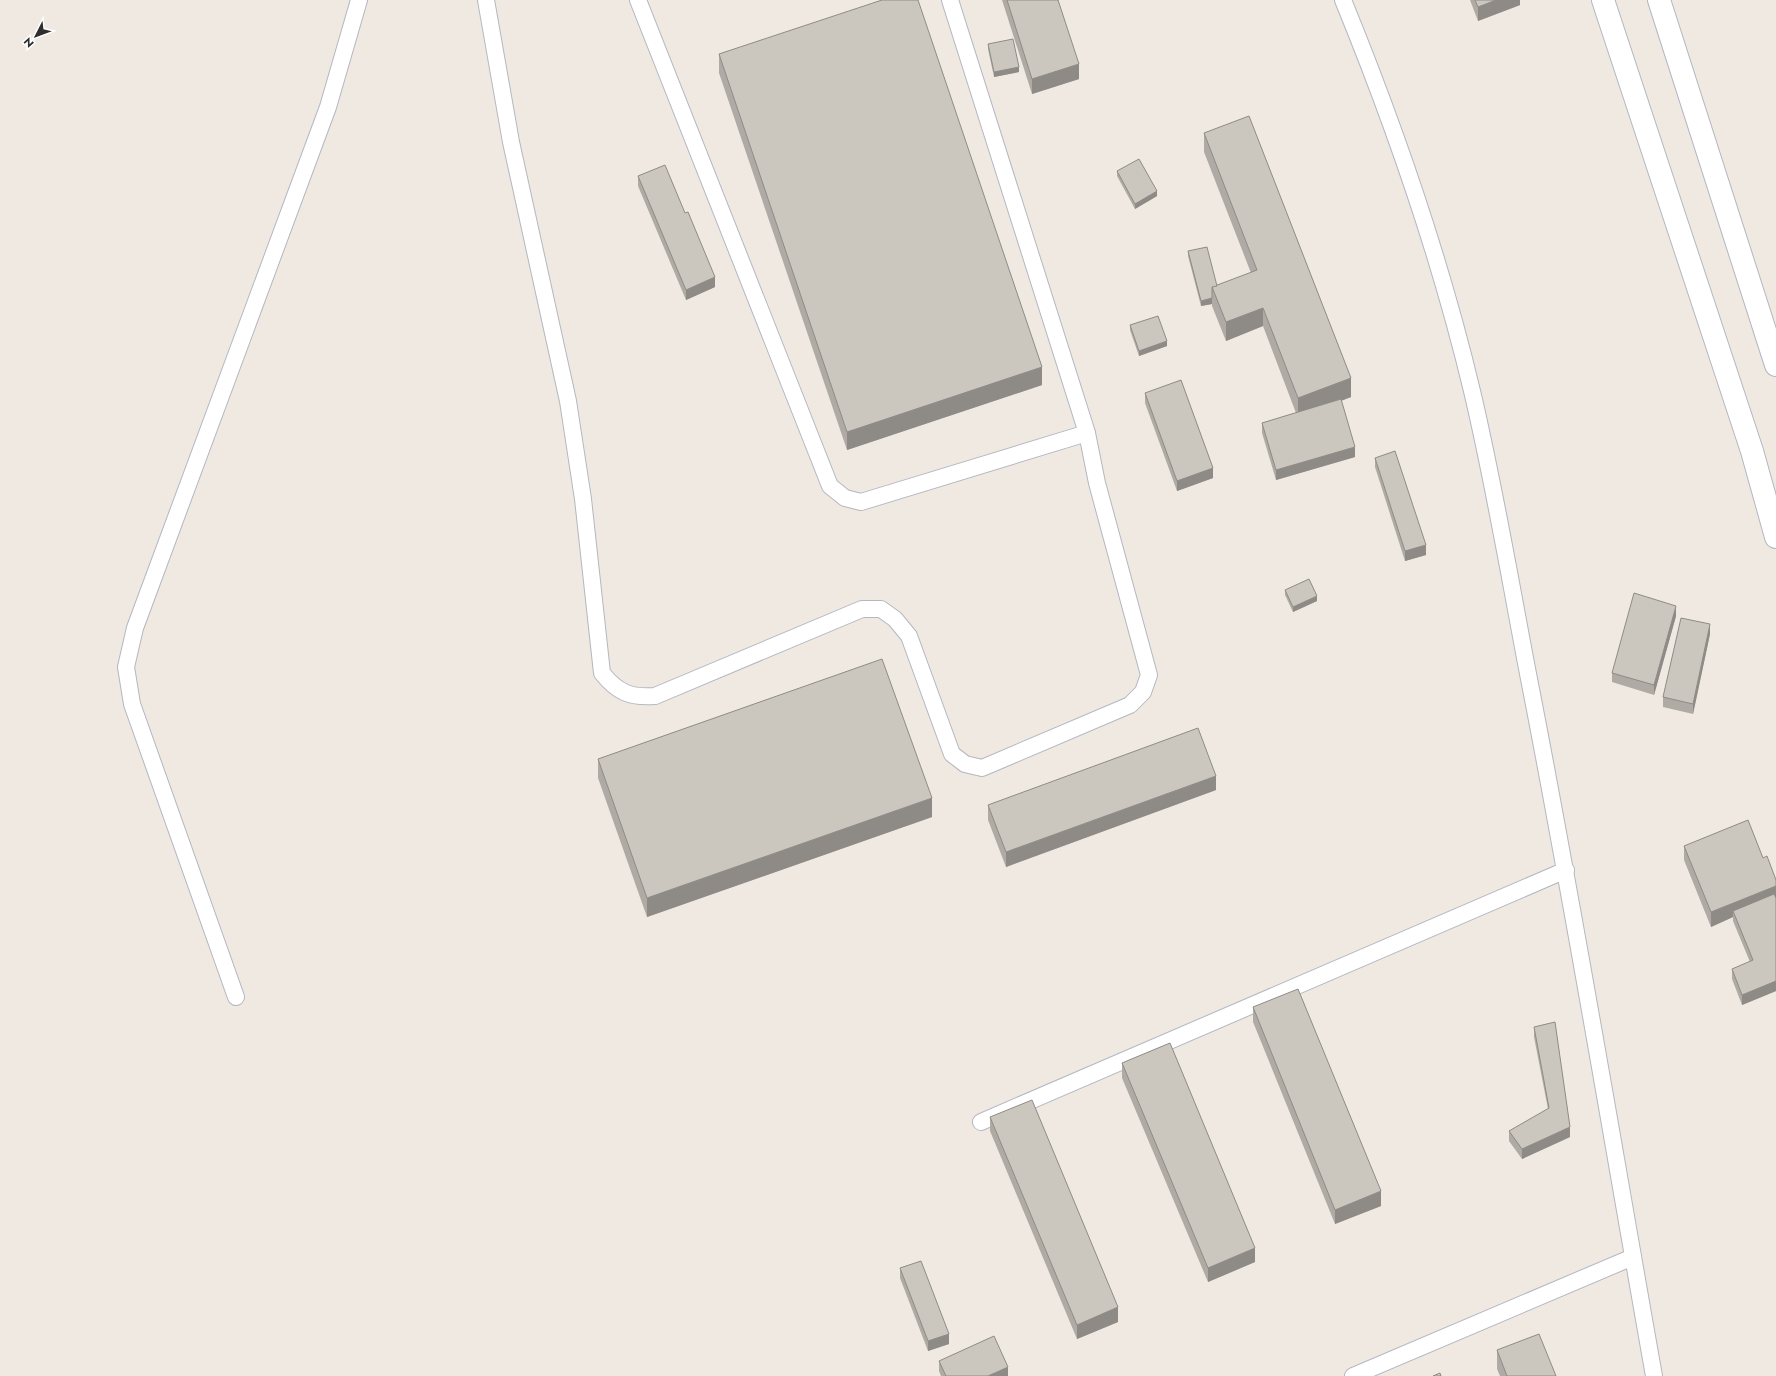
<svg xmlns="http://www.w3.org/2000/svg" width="1776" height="1376" font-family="Jost,sans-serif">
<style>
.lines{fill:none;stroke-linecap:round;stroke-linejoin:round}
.lane-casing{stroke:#b4b7c1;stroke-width:18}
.secondary-casing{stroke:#b4b7c1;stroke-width:24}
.lane{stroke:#fff;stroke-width:16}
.secondary{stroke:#fff;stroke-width:22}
.wall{fill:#afaba4}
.shaded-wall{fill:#8e8b86}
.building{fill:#cbc7bf;stroke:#8e8b86}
</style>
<rect width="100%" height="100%" fill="#efe9e1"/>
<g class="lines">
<defs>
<g id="lane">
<path d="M486,0l25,142 57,259 15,98 19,174c15,19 28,25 53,23l207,-87h19l14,10 14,17 43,118 13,10 17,4 148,-63 13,-13 6,-17 -52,-192 -10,-50 -137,-433"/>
<path d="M638,0l192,486 15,12 16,4 226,-69"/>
<path d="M1343,0c52,127 97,257 129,391 23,97 39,195 58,293 45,230 83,461 124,692"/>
<path d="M236,997l-104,-293 -6,-37 9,-39 193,-521 31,-107"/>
<path d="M981,1122l585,-252"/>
<path d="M1353,1376l280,-119"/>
</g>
<g id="secondary">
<path d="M1603,0l149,451 24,86"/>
<path d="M1659,0l117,365"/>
</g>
</defs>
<use href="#lane" class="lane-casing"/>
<use href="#secondary" class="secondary-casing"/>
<use href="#lane" class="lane"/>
<use href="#secondary" class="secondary"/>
</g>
<g class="wall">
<path d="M1002,0h56l21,79 -47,15z"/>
<path d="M1470,0h50v5l-42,16z"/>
<path d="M988,44l31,28 -25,5 -6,-28z"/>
<path d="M719,54l323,331 -195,65 -128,-377z"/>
<path d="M1204,133l147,264 -10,4 14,56 -79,23 -14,-47v-10l34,-10 -33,-87 -37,15 -14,-35v-2l-11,2 -13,-50v-5l29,35 34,-13 -47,-121z"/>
<path d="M1117,171l40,25 -22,13 -18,-33z"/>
<path d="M638,176l77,111 -29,13 -48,-114z"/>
<path d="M1130,325l37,21 -28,10 -9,-26z"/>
<path d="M1145,393l68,85 -36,13 -32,-88z"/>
<path d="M1375,458l51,97 -21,6 -30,-94z"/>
<path d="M1285,590l32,11 -24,11 -8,-17z"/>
<path d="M1676,616l-22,79 -42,-13v-9z"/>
<path d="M1710,634l-17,80 -30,-7v-10z"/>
<path d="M598,759l334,58 -285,100 -49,-139z"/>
<path d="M1216,790l-210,77 -18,-47v-15z"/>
<path d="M1684,846l79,12 13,22v111l-34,14 -10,-26v-10l18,-7 -17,-41v-4l-22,10 -27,-67z"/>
<path d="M1253,1007l128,199 -46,18 -82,-202z"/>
<path d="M1534,1027l36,110 -48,22 -13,-18v-10l39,-22 -14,-72z"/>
<path d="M1122,1063l133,199 -47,20 -86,-204z"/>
<path d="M990,1117l128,205 -41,17 -87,-208z"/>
<path d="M900,1268l49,76 -21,7 -28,-73z"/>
<path d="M1497,1350l59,26h-56l-3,-7z"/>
<path d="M939,1361l69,15h-67l-2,-5z"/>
</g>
<g class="shaded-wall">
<path d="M1496,0h24v5l-42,16v-14z"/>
<path d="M1079,64v15l-47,15v-15z"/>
<path d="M1019,67v5l-25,5v-5z"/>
<path d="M1157,191v5l-22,13v-5z"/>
<path d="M715,277v10l-29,13v-10z"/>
<path d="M1212,298v6l-11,2v-5z"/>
<path d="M1263,308v18l-37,15v-19z"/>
<path d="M1167,341v5l-28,10v-5z"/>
<path d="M1042,367v18l-195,65v-18z"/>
<path d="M1351,378v19l-53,20v-19z"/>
<path d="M1355,447v10l-79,23v-10z"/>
<path d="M1213,468v10l-36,13v-10z"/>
<path d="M1426,545v10l-21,6v-10z"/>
<path d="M1317,596v5l-24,11v-5z"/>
<path d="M1676,606v10l-22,79v-10z"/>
<path d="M1710,624v10l-17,80v-10z"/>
<path d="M1216,776v14l-210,77v-15z"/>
<path d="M932,798v19l-285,100v-19z"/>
<path d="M1776,886v14l-43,11v6l-22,10v-15z"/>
<path d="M1776,981v10l-34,14v-10z"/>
<path d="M1570,1127v10l-48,22v-10z"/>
<path d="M1381,1191v15l-46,18v-14z"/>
<path d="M1255,1248v14l-47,20v-14z"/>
<path d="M1118,1307v15l-41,17v-14z"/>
<path d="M949,1334v10l-21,7v-10z"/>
<path d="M1008,1367v9h-20z"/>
</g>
<g class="building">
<path d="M882,0h36l124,367 -195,65 -128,-378z"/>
<path d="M1007,0h51l21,64 -47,15z"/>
<path d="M1475,0h21l-18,7z"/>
<path d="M1013,39l6,28 -25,5 -6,-28z"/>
<path d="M1249,116l102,262 -53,20 -35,-90 -37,14 -14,-35 45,-17 -53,-137z"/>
<path d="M1139,159l18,32 -22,13 -18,-33z"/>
<path d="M665,165l20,48 3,-1 27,65 -29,13 -48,-114z"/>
<path d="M1207,247l10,39 -5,1v11l-11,3 -13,-50z"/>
<path d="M1158,316l9,25 -28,10 -9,-26z"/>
<path d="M1181,380l32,88 -36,13 -32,-88z"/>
<path d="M1341,399l14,48 -79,23 -14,-47z"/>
<path d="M1395,451l31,94 -21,6 -30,-93z"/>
<path d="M1309,579l8,17 -24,11 -8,-17z"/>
<path d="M1634,593l42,13 -22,79 -42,-12z"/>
<path d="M1681,618l29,6 -17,80 -30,-7z"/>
<path d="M882,659l50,139 -285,100 -49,-139z"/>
<path d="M1198,728l18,48 -210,76 -18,-47z"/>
<path d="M1748,820l15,38 4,-2 9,24v6l-65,26 -27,-66z"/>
<path d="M1774,894l2,4v83l-34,14 -10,-26 21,-9 -20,-49z"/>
<path d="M1298,989l83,202 -46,19 -82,-203z"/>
<path d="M1555,1022l15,105 -48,22 -13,-18 40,-23 -15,-81z"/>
<path d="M1170,1043l85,205 -47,20 -86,-205z"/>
<path d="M1032,1100l86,207 -41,18 -87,-208z"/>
<path d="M921,1261l28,73 -21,7 -28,-73z"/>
<path d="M1539,1334l17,42h-49l-10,-26z"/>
<path d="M994,1336l14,31 -20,9h-42l-7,-15z"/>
<path d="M1440,1373l1,3h-8z"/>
</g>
<g transform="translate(36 36) rotate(228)" stroke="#ffffff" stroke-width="3" paint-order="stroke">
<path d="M0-3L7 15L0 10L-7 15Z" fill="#2e2e2e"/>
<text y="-6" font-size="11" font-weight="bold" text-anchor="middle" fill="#2e2e2e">N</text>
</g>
</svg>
